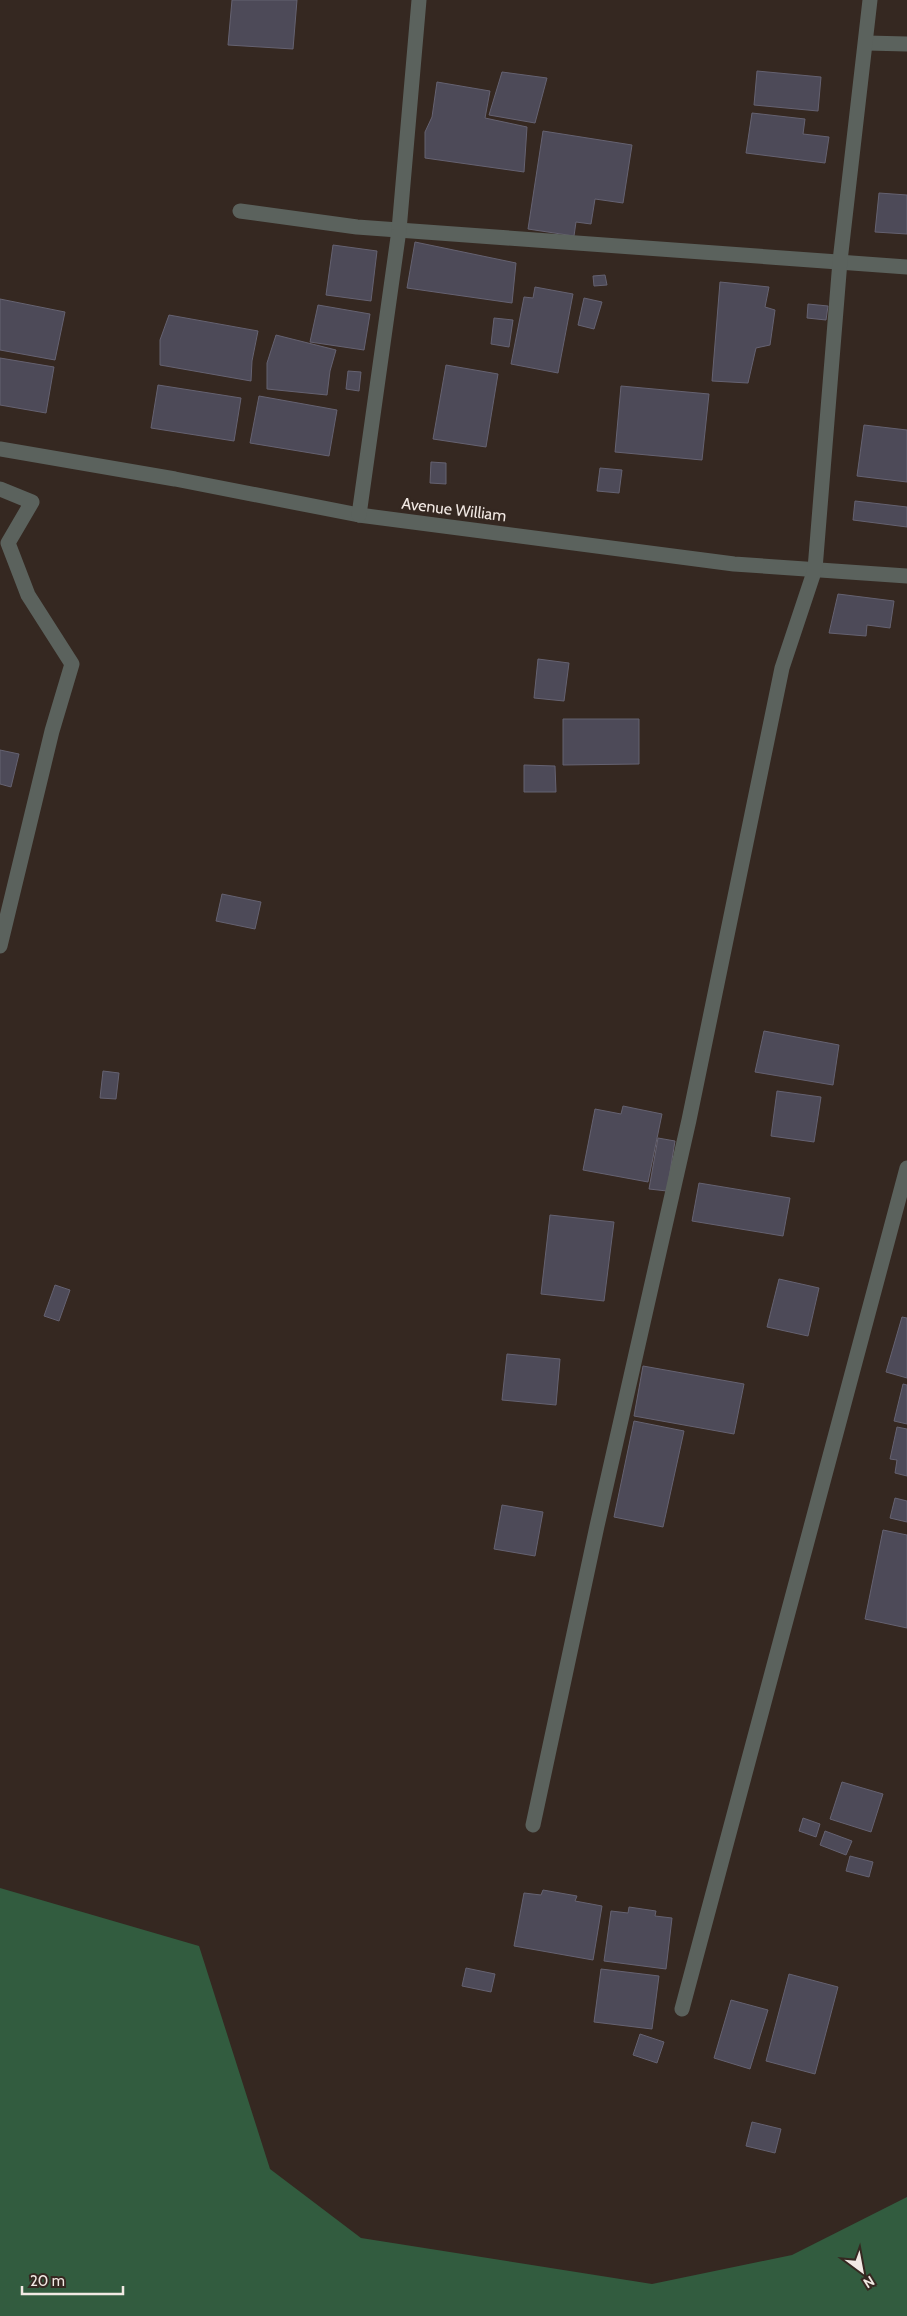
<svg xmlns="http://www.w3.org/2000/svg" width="907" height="2316" font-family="Cabin,sans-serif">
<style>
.green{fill:#325c3f}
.building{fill:#4d4a58;stroke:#656271}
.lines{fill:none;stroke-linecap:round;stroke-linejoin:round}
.street{stroke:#5b625d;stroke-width:15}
.labels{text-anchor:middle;stroke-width:5;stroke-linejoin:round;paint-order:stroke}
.street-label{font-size:16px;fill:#f2e9e4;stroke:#352821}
</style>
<rect width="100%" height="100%" fill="#352821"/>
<path class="green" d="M0,1888l199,58 71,223 91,69 291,46 140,-29 115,-58v119h-907z"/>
<g class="building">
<path d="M232,0h65l-4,49 -65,-4z"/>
<path d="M757,71l64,6 -3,34 -64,-6z"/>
<path d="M502,72l45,6 -12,45 -46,-8z"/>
<path d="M437,82l53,9 -5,27 42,9 -3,45 -99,-14v-26l7,-15z"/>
<path d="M752,113l53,6 -2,15 26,3 -4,26 -79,-10z"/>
<path d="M543,131l89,14 -9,58 -28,-4 -4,25 -15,-2 -2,14 -46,-7z"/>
<path d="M879,193l28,2v39l-32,-2z"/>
<path d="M415,242l101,21 -4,40 -105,-15z"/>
<path d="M333,245l44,6 -6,50 -45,-6z"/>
<path d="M605,275l2,10 -13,1 -1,-10z"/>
<path d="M720,282l49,5 -4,20 10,3 -5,35 -14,3 -8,35 -36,-2z"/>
<path d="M535,287l38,7 -15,79 -47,-9 13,-67 9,1z"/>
<path d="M584,298l18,4 -8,27 -16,-4z"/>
<path d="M0,299l65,13 -10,48 -55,-10z"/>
<path d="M808,304l20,2 -2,14 -19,-2z"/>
<path d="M318,305l52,9 -6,36 -54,-8z"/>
<path d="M169,315l89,16 -6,30 -1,20 -91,-16v-25z"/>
<path d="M494,318l19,2 -4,27 -18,-3z"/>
<path d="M276,335l60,15 -6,21 -3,24 -60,-6v-26z"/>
<path d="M0,358l54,9 -8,46 -46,-8z"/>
<path d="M446,365l52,9 -12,73 -53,-8z"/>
<path d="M348,371l13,1 -2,19 -13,-2z"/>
<path d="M158,385l83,13 -7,43 -83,-13z"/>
<path d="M621,386l88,8 -7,66 -87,-8z"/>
<path d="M259,396l78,14 -8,46 -79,-13z"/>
<path d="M864,425l43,5v52l-50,-6z"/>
<path d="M431,462l15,1v21l-16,-1z"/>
<path d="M600,468l22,2 -3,23 -22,-2z"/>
<path d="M855,501l52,6v20l-54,-7z"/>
<path d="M838,594l56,7 -4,27 -23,-3 -1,11 -37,-3z"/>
<path d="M538,659l31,4 -5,38 -30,-3z"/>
<path d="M563,719h76v45l-76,1z"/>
<path d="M0,750l19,4 -8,33 -11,-3z"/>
<path d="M524,765l31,1 1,26h-32z"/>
<path d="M222,894l39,8 -6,27 -39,-8z"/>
<path d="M764,1031l75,14 -6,40 -78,-13z"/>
<path d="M103,1071l16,2 -3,26 -16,-1z"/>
<path d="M777,1091l44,6 -7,45 -43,-6z"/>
<path d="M623,1106l39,8 -14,68 -65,-12 12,-61 26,5z"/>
<path d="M658,1138l17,3 -8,50 -18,-2z"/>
<path d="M699,1183l91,15 -7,38 -91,-15z"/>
<path d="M550,1215l64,7 -10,79 -63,-7z"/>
<path d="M779,1279l40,9 -11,48 -41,-9z"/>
<path d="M55,1285l15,5 -11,31 -15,-5z"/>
<path d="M902,1317l5,1v60l-21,-6z"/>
<path d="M507,1354l53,5 -4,46 -54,-5z"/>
<path d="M643,1366l101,18 -10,50 -100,-18z"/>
<path d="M903,1384l4,1v39l-13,-3z"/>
<path d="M634,1421l50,10 -21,96 -49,-10z"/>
<path d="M897,1427l10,2v47l-12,-3 2,-13 -7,-1z"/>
<path d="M895,1498l12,3v21l-17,-4z"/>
<path d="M502,1505l41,7 -8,44 -41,-7z"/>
<path d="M883,1530l24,5v93l-42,-9z"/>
<path d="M842,1782l41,12 -12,38 -41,-13z"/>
<path d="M803,1818l17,6 -4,13 -17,-6z"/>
<path d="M825,1831l27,10 -6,14 -26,-10z"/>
<path d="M850,1856l23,6 -4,15 -23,-6z"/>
<path d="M543,1890l34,6 -2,5 27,5 -9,54 -79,-14 10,-53 17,2z"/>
<path d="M629,1907l27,4 -1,5 17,2 -6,51 -62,-8 7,-50 17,2z"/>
<path d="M466,1968l29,6 -4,18 -29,-6z"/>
<path d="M601,1969l58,7 -7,53 -58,-7z"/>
<path d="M789,1974l49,13 -23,87 -49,-13z"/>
<path d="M731,2000l37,10 -18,59 -36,-11z"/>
<path d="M640,2034l24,8 -7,21 -24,-8z"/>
<path d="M752,2122l29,7 -6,24 -29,-7z"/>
</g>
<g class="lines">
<g class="street">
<path d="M867,43l40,1"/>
<path d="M240,211l117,16 550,40"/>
<path d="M0,449l175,30 184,36 375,49 173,12"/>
<path d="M0,489l32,13 -24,41 20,52 44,69 -20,67 -52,215"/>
<path d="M359,515l40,-285 20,-230"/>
<path d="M533,1825l64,-299 92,-406 93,-452 33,-99 25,-308 30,-261"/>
<path d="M682,2009l225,-841"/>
</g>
</g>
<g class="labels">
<g class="street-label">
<text transform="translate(454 509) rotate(7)" y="6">Avenue William</text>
</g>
</g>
<g transform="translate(862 2271) rotate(148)" stroke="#352821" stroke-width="4" paint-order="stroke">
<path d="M0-4L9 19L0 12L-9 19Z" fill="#f2e9e4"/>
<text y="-8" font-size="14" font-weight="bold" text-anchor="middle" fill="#f2e9e4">N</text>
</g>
<path d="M22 2286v8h101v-8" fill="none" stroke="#f2e9e4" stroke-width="2.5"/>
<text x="30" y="2286" font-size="15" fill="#f2e9e4" stroke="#352821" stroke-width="4" paint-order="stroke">20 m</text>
</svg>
